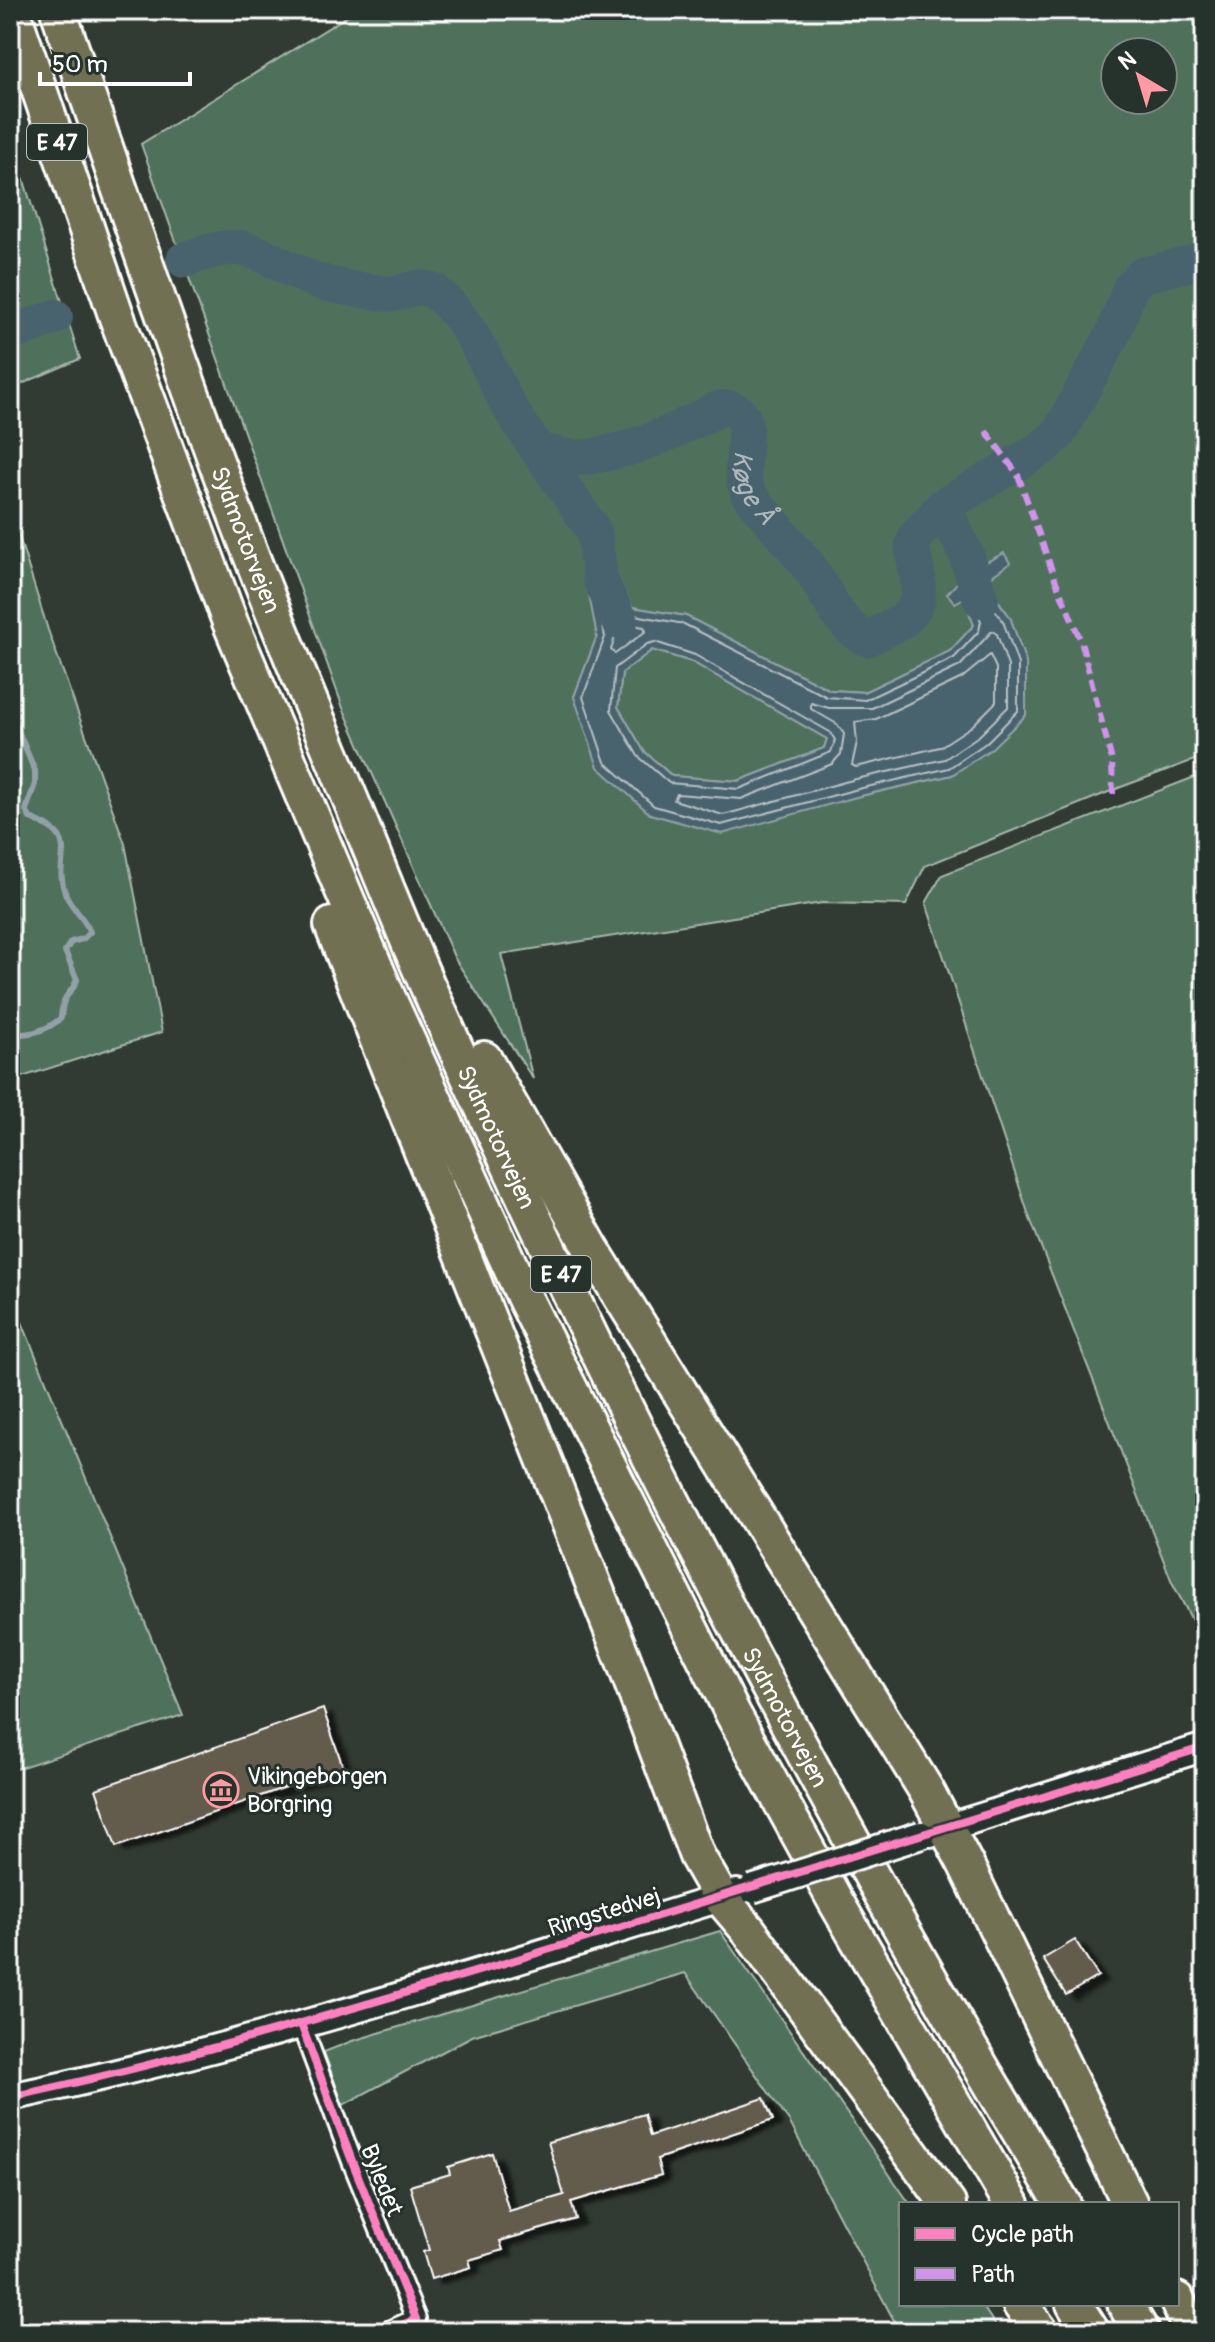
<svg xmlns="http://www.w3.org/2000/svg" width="1215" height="2342" font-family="Pangolin,sans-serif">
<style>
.green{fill:#4f715c;stroke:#a7b8ae;stroke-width:2;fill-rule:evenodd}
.water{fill:#4a636e;stroke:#92a1a8;stroke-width:2;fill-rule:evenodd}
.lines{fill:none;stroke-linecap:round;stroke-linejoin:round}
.shore{stroke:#b7c1c5;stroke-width:2}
.stream{stroke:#92a1a8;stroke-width:6}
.river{stroke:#4a636e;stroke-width:36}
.building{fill:#645c4d;stroke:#fff;stroke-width:2;filter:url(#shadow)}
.minor-casing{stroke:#fff;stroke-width:24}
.secondary-casing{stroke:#fff;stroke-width:32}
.motorway-casing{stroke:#fff;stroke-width:40}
.minor{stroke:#26332d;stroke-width:18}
.secondary{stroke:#26332d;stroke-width:26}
.motorway{stroke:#716f52;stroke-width:34}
.secondary-bridge-casing{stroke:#fff;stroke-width:32;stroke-linecap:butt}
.secondary-bridge{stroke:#26332d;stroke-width:26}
.quiet{stroke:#d193ec;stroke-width:6;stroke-dasharray:12 6;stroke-linecap:butt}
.cycleway-casing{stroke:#26332d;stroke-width:13}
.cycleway{stroke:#ff80c0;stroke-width:8}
.labels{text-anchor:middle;stroke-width:6;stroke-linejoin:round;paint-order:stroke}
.shield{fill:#26332d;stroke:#bec2c0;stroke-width:2}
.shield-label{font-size:22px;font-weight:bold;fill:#fff}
.street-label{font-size:24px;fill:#fff;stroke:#26332d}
.poi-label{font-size:24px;fill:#fff;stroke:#26332d;text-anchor:start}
.water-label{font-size:26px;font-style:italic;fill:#aeb9be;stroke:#26332d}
</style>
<defs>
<filter id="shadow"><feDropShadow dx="9" dy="5" stdDeviation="2" flood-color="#0009"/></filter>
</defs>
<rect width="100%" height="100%" fill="#323b33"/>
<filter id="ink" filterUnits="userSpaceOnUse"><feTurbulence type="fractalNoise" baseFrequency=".0125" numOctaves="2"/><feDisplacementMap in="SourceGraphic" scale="16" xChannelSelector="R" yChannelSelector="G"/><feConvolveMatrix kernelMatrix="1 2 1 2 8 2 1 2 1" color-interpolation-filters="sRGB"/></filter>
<g filter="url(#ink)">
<g class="green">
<path d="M357,10h848v746l-84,31 -196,79 -19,39 -84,-2 -321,51 32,125 -78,-120 -112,-251 -202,-564zM1115,52h48v48h-48zM967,555l12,11 5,15 26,36 16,46v52l-74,60 -92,21 -210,18 -76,-117 23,-61 35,-29 54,9 144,74 34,2 86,-41 24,-26 -11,-28z"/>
<path d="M10,136l70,223 -70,30z"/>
<path d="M10,508l38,122 77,214 37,188 -152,49z"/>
<path d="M652,650l40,12 135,77 -3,9 -86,33 -66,-5 -28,-25 -26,-44 4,-34z"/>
<path d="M1205,773v872l-33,-63 -143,-366 -103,-313 16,-28z"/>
<path d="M10,1293l173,422 -173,56z"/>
<path d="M720,1931l190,273h-9v100h80l19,28h-100l-110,-209 -105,-150 -213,63 -129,69 -19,-53 28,-11z"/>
</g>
<path class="water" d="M1004,553l6,10 -26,19 26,35 16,46v52l-35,34 -39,26 -92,21 -138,38 -72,-20 -52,-47 -24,-70 23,-61 -9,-46 26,-22 18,39 54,9 144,74 34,2 86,-41 24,-26 -10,-27 -9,5 -8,-9 17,-19 2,-21 13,12zM652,650l40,12 135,77 -3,9 -86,33 -66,-5 -28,-25 -26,-44 4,-34z"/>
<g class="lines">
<g class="shore">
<path d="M973,579l30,42 15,43v47l-32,32 -37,25 -91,21 -137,36 -67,-19 -49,-44 -22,-65 22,-60 -8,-44 11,-11 5,2 11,25 5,5 55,10 143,73 38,3 89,-42 25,-27 2,-10 -10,-26 -7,-7z"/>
<path d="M618,618l9,6 17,3 2,4 -31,23 -4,-4 4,-13 -2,-15z"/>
<path d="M992,631l5,3 11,32v41l-28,28 -35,24 -89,20 -133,36 -49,-15 3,-6 64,5 91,-35 9,-10 3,-20 -7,-10 -26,-15v-6l18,5h43l88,-42z"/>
<path d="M655,642l40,13 135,77 5,8 -4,12 -92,37 -70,-6 -31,-27 -27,-46 4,-42 32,-24z"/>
<path d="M990,655l6,13v34l-24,24 -32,21 -84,20 -4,-2 5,-23 -2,-20 21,-3 86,-41z"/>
</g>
<path class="stream" d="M10,712l25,59v13l-9,26 4,8c56,21 20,39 36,77 6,13 19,24 24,37l-7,7 -12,3 -6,9 12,29c-8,19 -14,11 -16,38 -16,14 -30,16 -51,17"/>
<g class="river">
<path id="s1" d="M184,260c66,-26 68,-6 126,18 21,9 43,11 65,14 6,1 13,2 18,2 18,-3 30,-13 46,1 32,27 49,73 68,108 9,16 20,31 31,47 14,4 33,9 48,7 46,-5 94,-28 134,-49 38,-3 22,38 23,61 0,10 3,17 6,26 20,24 41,47 60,72 17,24 30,60 58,72l36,-18 10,-11 5,-11v-20l-6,-32 4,-11 27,-30 101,-59 15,-14 54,-99 17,-46 12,-13 63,-15"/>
<path d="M10,334l45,-17"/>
<path d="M538,450l56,81 6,47 20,44"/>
<path d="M943,506l23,48 15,46"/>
</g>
</g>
<g class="building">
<path d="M323,1709l20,58 -227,80 -20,-58z"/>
<path d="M1075,1940l23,36 -32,19 -23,-36z"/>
<path d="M764,2098l9,22 -116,39 4,16 -90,27 5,17 -76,22 3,9 -34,10 2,7 -40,12 -8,-27 6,-2 -19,-64 40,-12 -2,-7 44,-14 17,58 55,-16 -16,-53 96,-28 6,22z"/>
</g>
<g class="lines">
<defs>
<path id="minor" d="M301,2024l51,137 64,158 -30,13"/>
<g id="secondary">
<path d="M930,1833l275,-86"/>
<path d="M10,2097c246,-51 487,-131 727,-204"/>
</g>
<g id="motorway">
<path d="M12,10l104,305 114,307 159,378 137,301 207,413 103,188 176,302"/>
<path id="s2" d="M58,10c54,157 107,314 165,470 40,111 86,219 131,328 24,59 48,120 74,179 186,418 397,827 635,1217"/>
<path d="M332,925l290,731 75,200 24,42 28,33 199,273"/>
<path d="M484,1059l107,189 335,542 40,75 164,339"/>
<path d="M1177,2300l15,32"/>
<path d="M1020,2304l21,28"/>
<path d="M1074,2304l18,28"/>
<path d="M1125,2304l17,28"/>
</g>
</defs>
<use href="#minor" class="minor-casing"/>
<use href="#secondary" class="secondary-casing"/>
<use href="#motorway" class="motorway-casing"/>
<use href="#minor" class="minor"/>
<use href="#secondary" class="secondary"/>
<use href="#motorway" class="motorway"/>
<defs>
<path id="secondary-bridge" d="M752,1889l169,-54"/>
</defs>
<use href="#secondary-bridge" class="secondary-bridge-casing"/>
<use href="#secondary-bridge" class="secondary-bridge"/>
<path class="quiet" d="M986,431l32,44 37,104 26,62 31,120 1,33"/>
<defs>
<g id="cycleway">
<path d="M301,2024l51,137 64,158 -30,13"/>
<path d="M10,2097c167,-35 331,-85 495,-134 234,-70 467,-143 700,-216"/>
</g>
</defs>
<use href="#cycleway" class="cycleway-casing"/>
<use href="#cycleway" class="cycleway"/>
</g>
</g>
<defs>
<symbol id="museum-ring" viewBox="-11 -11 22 22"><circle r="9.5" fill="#26332d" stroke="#ff9aa2" stroke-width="1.5"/><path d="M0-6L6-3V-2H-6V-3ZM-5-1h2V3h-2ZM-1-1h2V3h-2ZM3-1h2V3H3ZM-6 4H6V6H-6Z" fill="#ff9aa2"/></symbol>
</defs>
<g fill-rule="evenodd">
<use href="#museum-ring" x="201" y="1770" width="40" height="40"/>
</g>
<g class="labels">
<g class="shield">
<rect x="27" y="124" width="60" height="36" rx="6"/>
<rect x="531" y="1256" width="60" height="36" rx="6"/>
</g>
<g class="shield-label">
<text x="57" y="150">E 47</text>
<text x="561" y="1282">E 47</text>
</g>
<g class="street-label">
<text dy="8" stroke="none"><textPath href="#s2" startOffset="562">Sydmotorvejen</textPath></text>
<text dy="8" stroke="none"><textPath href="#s2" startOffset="1210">Sydmotorvejen</textPath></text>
<text dy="8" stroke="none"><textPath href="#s2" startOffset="1858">Sydmotorvejen</textPath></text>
<text transform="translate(604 1912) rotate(-17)" y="8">Ringstedvej</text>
<text transform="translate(382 2180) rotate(68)" y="8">Byledet</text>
</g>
<g class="poi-label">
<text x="247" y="1784">Vikingeborgen<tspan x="247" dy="28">Borgring</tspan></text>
</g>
<g class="water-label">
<text dy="9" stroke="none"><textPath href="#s1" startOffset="744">Køge Å</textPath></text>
</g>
</g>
<rect width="1215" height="2342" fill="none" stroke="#26332d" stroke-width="40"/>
<rect x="20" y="20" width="1175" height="2302" fill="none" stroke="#fff" stroke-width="3" filter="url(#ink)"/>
<rect x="899" y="2202" width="280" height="104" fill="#26332d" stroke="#7d8581" stroke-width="2"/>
<rect x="915" y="2228" width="40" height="12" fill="#ff80c0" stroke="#7d8581" stroke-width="2"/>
<text x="971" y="2242" font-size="24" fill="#ffffff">Cycle path</text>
<rect x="915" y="2268" width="40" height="12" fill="#d193ec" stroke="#7d8581" stroke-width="2"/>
<text x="971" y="2282" font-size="24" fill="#ffffff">Path</text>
<g transform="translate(1139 76) rotate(322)"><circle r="38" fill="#26332d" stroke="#7d8581" stroke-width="2"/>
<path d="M0-6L14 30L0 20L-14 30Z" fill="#ff9aa2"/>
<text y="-12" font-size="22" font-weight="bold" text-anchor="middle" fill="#ffffff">N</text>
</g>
<path d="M40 72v12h150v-12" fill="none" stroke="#ffffff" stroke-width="4"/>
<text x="52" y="72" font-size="24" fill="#ffffff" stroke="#26332d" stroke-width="6" paint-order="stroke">50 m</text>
</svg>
